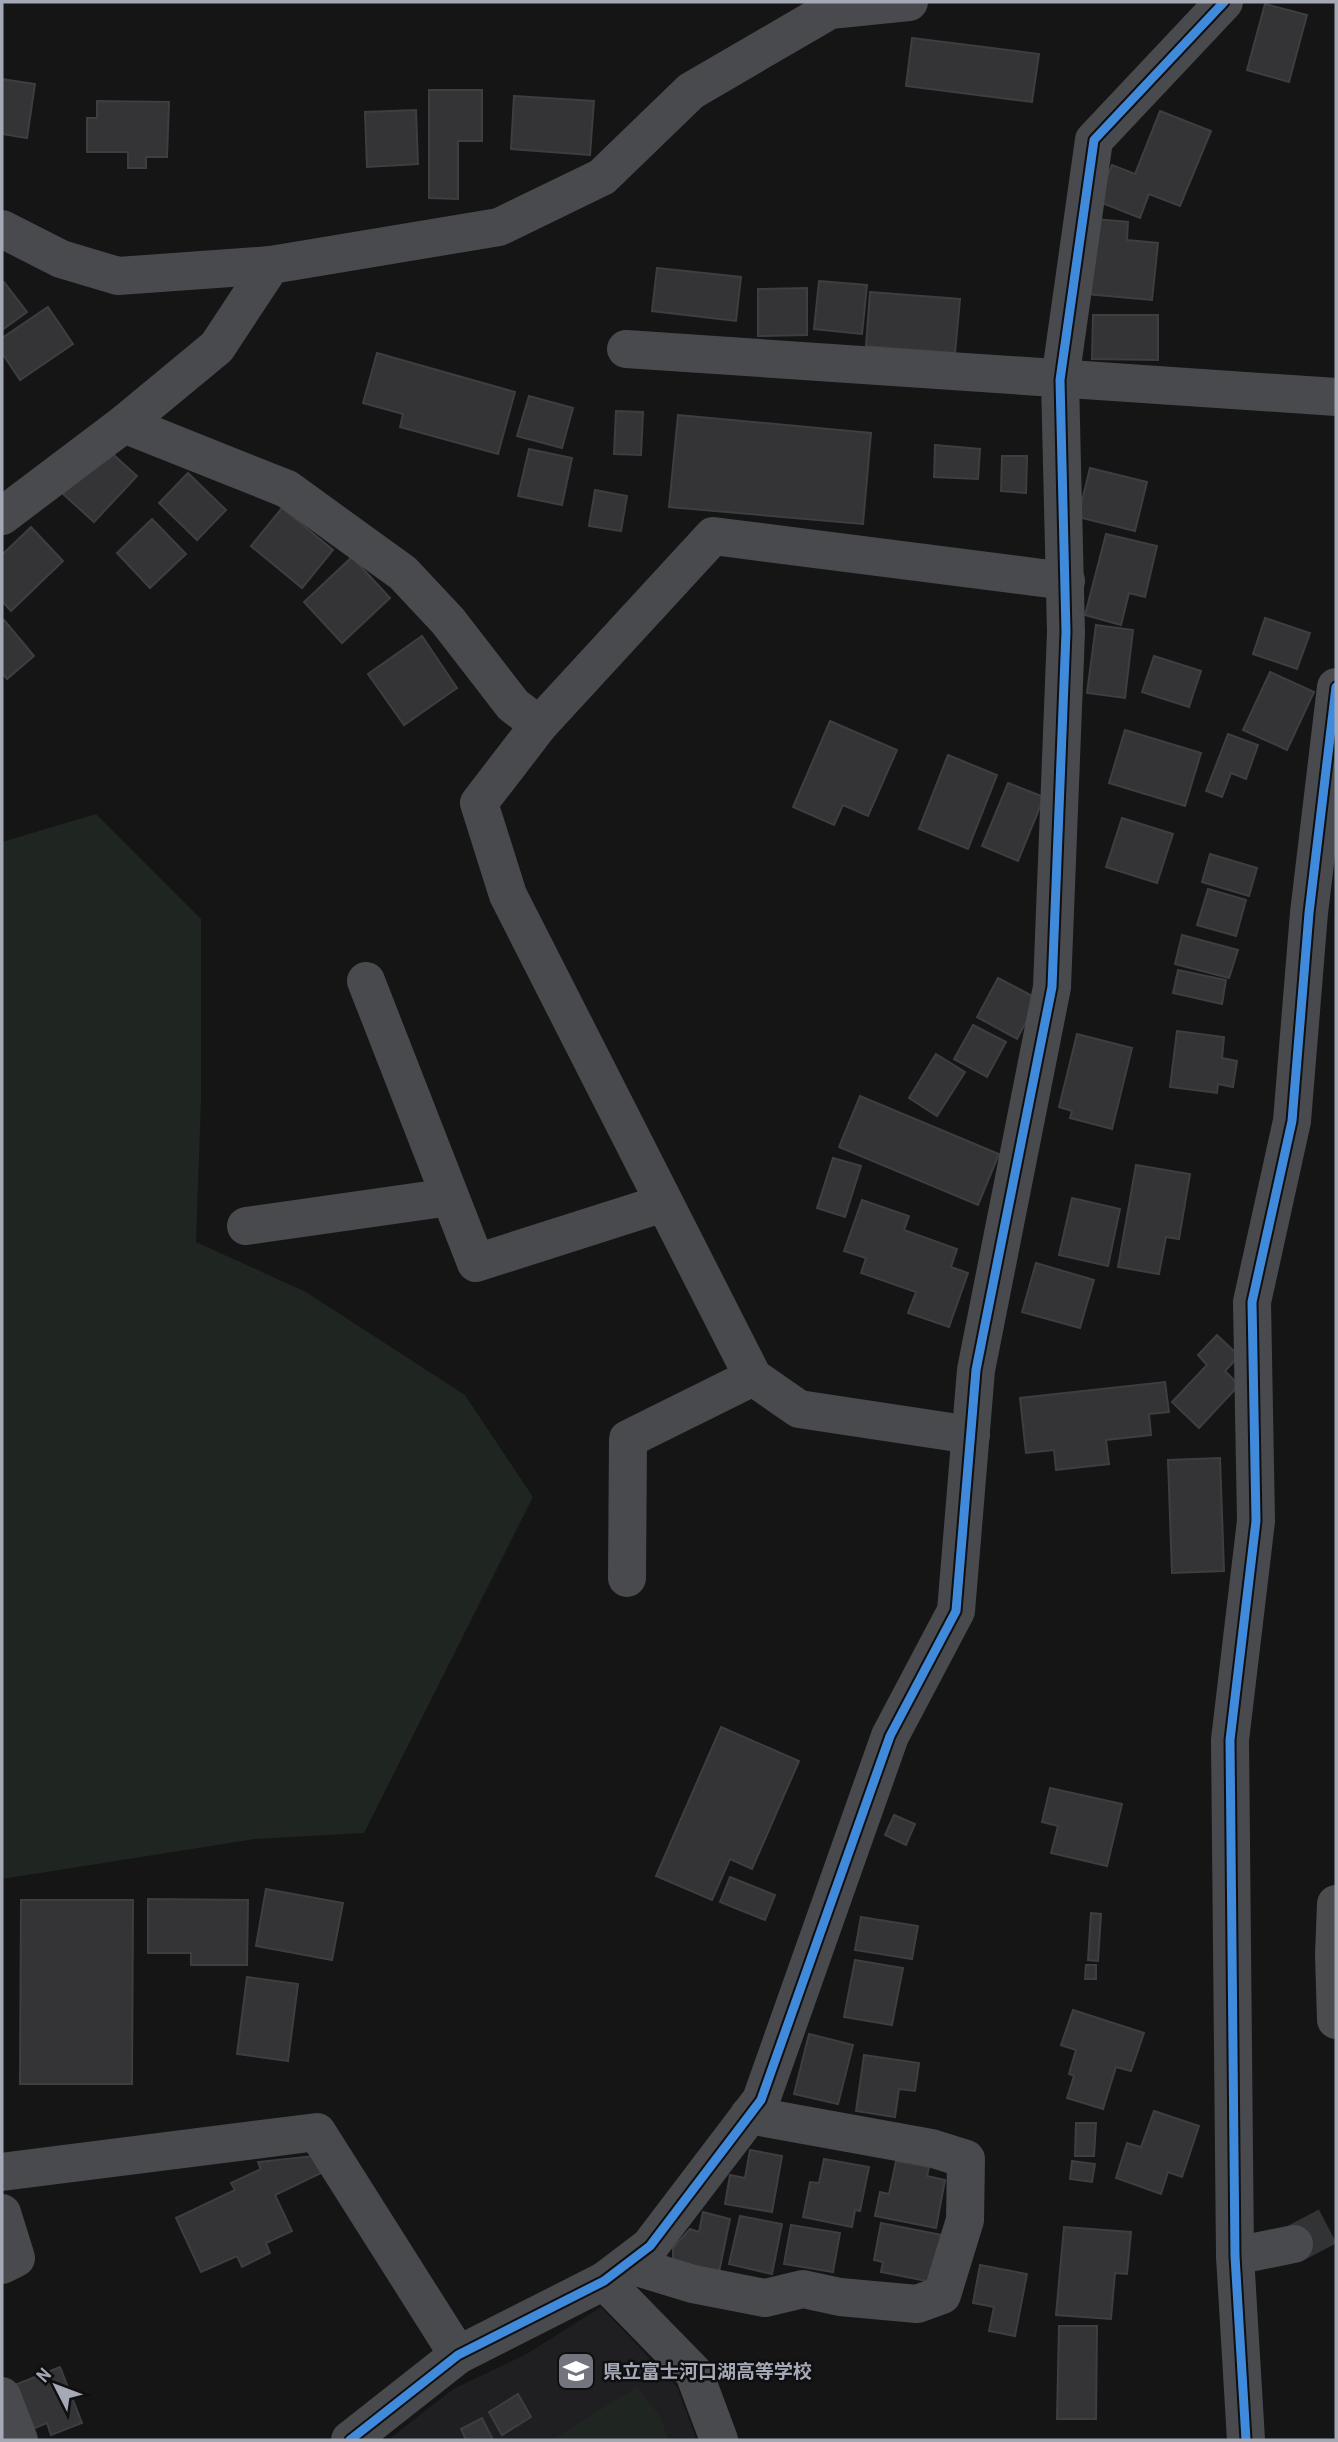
<svg xmlns="http://www.w3.org/2000/svg" width="1338" height="2442" font-family="'Archivo Narrow','Noto Sans JP',sans-serif">
<style>
.built{fill:#1f1f21}
.green{fill:#1f2520}
.building{fill:#343436;stroke:#3d3e41;stroke-width:2}
.lines{fill:none;stroke-linecap:round;stroke-linejoin:round}
.minor-tunnel{stroke:#323335;stroke-width:38;stroke-dasharray:38 19;stroke-linecap:butt}
.minor{stroke:#494a4e;stroke-width:38}
.highway{stroke:#4c4c4f;stroke-width:38}
.cycleway-casing{stroke:#0f0f11;stroke-width:13}
.cycleway{stroke:#408adc;stroke-width:9}
.labels{text-anchor:middle;stroke-width:5;stroke-linejoin:round;paint-order:stroke}
.poi-label{font-size:19px;font-weight:bold;fill:#a5a9b6;stroke:#0f0f11;text-anchor:start}
</style>
<rect width="100%" height="100%" fill="#151515"/>
<path class="built" d="M601,2307l76,80 20,53h-309l65,-51 72,-34z"/>
<g class="green">
<path d="M96,814l105,105v182l-5,141 110,50 159,103 68,102 -169,336 -109,6 -253,40v-1037z"/>
<path d="M637,2387l22,28 10,25h-118z"/>
</g>
<g class="building">
<path d="M1265,4l42,11 -18,67 -42,-12z"/>
<path d="M912,38l127,16 -7,48 -126,-16z"/>
<path d="M2,79l33,5 -8,54 -25,-4z"/>
<path d="M429,90h53v51h-24v58l-29,-1z"/>
<path d="M514,96l80,5 -4,54 -79,-6z"/>
<path d="M97,101l72,1 -2,55h-21v11h-18v-16h-41v-34h10z"/>
<path d="M416,110l2,54 -51,3 -2,-55z"/>
<path d="M1160,111l51,20 -31,75 -31,-12 -9,24 -43,-17 15,-36 23,9z"/>
<path d="M1095,219l33,3 -1,18 31,3 -6,57 -66,-6z"/>
<path d="M657,268l84,9 -5,44 -84,-10z"/>
<path d="M819,281l48,4 -5,49 -48,-5z"/>
<path d="M4,282l23,30 -25,18v-46z"/>
<path d="M807,288v47l-49,1v-47z"/>
<path d="M870,292l90,7 -5,54 -89,-7z"/>
<path d="M48,307l25,37 -53,36 -18,-27v-15z"/>
<path d="M1093,315h65v45l-66,-1z"/>
<path d="M377,353l138,39 -17,62 -98,-27 3,-13 -40,-11z"/>
<path d="M529,396l44,12 -11,40 -45,-12z"/>
<path d="M616,411l27,1 -2,43 -27,-1z"/>
<path d="M678,415l193,18 -8,91 -194,-17z"/>
<path d="M935,445l45,4 -2,30 -44,-2z"/>
<path d="M105,447l32,29 -43,46 -31,-28z"/>
<path d="M529,449l43,9 -10,47 -44,-9z"/>
<path d="M1002,456h25l-1,37 -25,-2z"/>
<path d="M1090,468l57,14 -12,49 -57,-14z"/>
<path d="M188,473l38,37 -29,30 -38,-37z"/>
<path d="M595,490l32,6 -6,35 -32,-5z"/>
<path d="M282,508l51,42 -31,38 -51,-42z"/>
<path d="M152,519l34,35 -36,34 -33,-35z"/>
<path d="M31,527l32,34 -52,50 -9,-10v-46z"/>
<path d="M1106,534l51,12 -12,51 -16,-4 -8,32 -36,-10z"/>
<path d="M352,557l38,41 -48,45 -38,-41z"/>
<path d="M1265,618l45,15 -13,36 -44,-15z"/>
<path d="M4,620l30,36 -27,23 -5,-6v-51z"/>
<path d="M1096,625l37,5 -8,68 -38,-5z"/>
<path d="M422,636l35,52 -53,37 -36,-51z"/>
<path d="M1154,656l47,15 -12,36 -47,-15z"/>
<path d="M1270,672l44,20 -27,58 -44,-20z"/>
<path d="M830,721l67,29 -29,66 -25,-11 -9,20 -41,-18z"/>
<path d="M1125,730l76,23 -16,53 -76,-23z"/>
<path d="M1228,734l30,11 -12,34 -15,-6 -9,24 -16,-6z"/>
<path d="M948,755l49,20 -29,74 -49,-20z"/>
<path d="M1008,783l36,14 -26,64 -36,-15z"/>
<path d="M1122,818l51,16 -16,49 -51,-16z"/>
<path d="M1210,854l47,14 -8,28 -47,-14z"/>
<path d="M1208,889l38,11 -10,36 -39,-11z"/>
<path d="M1182,935l56,15 -9,28 -54,-14z"/>
<path d="M1178,970l48,10 -4,24 -49,-11z"/>
<path d="M998,978l40,21 -21,40 -40,-22z"/>
<path d="M973,1025l33,17 -19,35 -33,-18z"/>
<path d="M1177,1031l47,6 -2,21 15,3 -4,26 -15,-3 -1,9 -47,-6z"/>
<path d="M1077,1034l55,14 -20,81 -42,-11 2,-7 -13,-4z"/>
<path d="M936,1054l29,18 -28,44 -28,-18z"/>
<path d="M860,1096l139,58 -21,51 -139,-58z"/>
<path d="M833,1158l28,8 -16,51 -28,-9z"/>
<path d="M1136,1165l54,9 -11,65 -13,-2 -7,37 -41,-7z"/>
<path d="M1072,1198l48,11 -12,57 -49,-11z"/>
<path d="M862,1200l47,16 -5,14 53,19 -6,18 17,6 -19,54 -41,-14 8,-21 -55,-19 5,-15 -22,-7z"/>
<path d="M1036,1263l58,17 -14,48 -58,-16z"/>
<path d="M1217,1335l22,21 -14,15 14,14 -40,43 -27,-26 35,-37 -9,-10z"/>
<path d="M1165,1382l4,30 -20,2 2,21 -45,5 3,24 -53,6 -2,-20 -28,3 -6,-55z"/>
<path d="M1220,1458l4,113 -52,2 -4,-113z"/>
<path d="M721,1727l78,34 -47,108 -22,-10 -18,41 -56,-24z"/>
<path d="M1050,1788l72,16 -15,62 -56,-13 7,-27 -16,-4z"/>
<path d="M894,1815l21,9 -9,21 -21,-10z"/>
<path d="M730,1877l45,18 -10,25 -45,-18z"/>
<path d="M266,1889l77,14 -11,57 -76,-14z"/>
<path d="M148,1899l100,1 -1,65h-56v-12h-43z"/>
<path d="M21,1900h112l-1,184h-112z"/>
<path d="M1091,1913l10,1 -3,47 -10,-1z"/>
<path d="M861,1917l57,9 -6,33 -57,-9z"/>
<path d="M855,1960l48,8 -11,57 -48,-8z"/>
<path d="M1086,1965h10v14h-11z"/>
<path d="M247,1977l51,7 -10,77 -51,-7z"/>
<path d="M1073,2010l71,23 -13,38 -15,-4 -13,42 -36,-11 7,-22 -5,-2 7,-24 -15,-5z"/>
<path d="M809,2034l44,11 -15,59 -44,-10z"/>
<path d="M864,2055l55,8 -4,28 -16,-2 -4,28 -39,-6z"/>
<path d="M1154,2111l45,15 -17,51 -14,-5 -7,22 -45,-16 11,-35 14,4z"/>
<path d="M1076,2123h20l-2,33h-19z"/>
<path d="M750,2150l32,6 -10,56 -47,-8 5,-29 15,3z"/>
<path d="M314,2156l7,17 -46,22 17,36 -26,12 4,10 -28,14 -5,-11 -36,16 -25,-54 59,-28 -4,-7 30,-14 -3,-7z"/>
<path d="M824,2159l45,8 -9,44 -5,-1 -3,17 -49,-10 7,-35 9,1z"/>
<path d="M896,2161l33,6 -2,9 18,4 -9,48 -61,-12 5,-24 9,2z"/>
<path d="M1072,2161l23,3 -3,18 -22,-3z"/>
<path d="M703,2212l27,7 -11,53 -46,-10v-14l17,-19 9,3z"/>
<path d="M740,2216l42,8 -10,50 -43,-10z"/>
<path d="M881,2223l66,13 -10,47 -56,-11 2,-10 -9,-2z"/>
<path d="M791,2225l49,8 -7,39 -49,-8z"/>
<path d="M1064,2227l67,5 -4,42 -12,-1 -4,46 -55,-4z"/>
<path d="M980,2265l47,9 -12,62 -26,-5 5,-24 -21,-4z"/>
<path d="M1059,2326h38l-1,93h-39z"/>
<path d="M60,2367l22,56 -31,12 -4,-12 -17,7 -18,-44z"/>
<path d="M518,2394l13,23 -29,18 -13,-23z"/>
<path d="M482,2418l11,22h-27l-5,-11z"/>
</g>
<g class="lines">
<path class="minor-tunnel" d="M1294,2244l42,-22"/>
<g class="minor">
<path d="M2,229l59,30 57,17 153,-11"/>
<path d="M626,349l710,48"/>
<path d="M124,424l163,65 116,84 45,48 65,84 26,20 174,-189 353,45"/>
<path d="M2,516l122,-92 93,-77 54,-82 228,-38 103,-50 89,-86 139,-81 79,-8"/>
<path d="M539,725l-60,78 29,92 245,482"/>
<path d="M366,981l110,282 188,-60"/>
<path d="M246,1226l204,-29"/>
<path d="M627,1578l1,-139 125,-62 46,32 172,26"/>
<path d="M2,2172l315,-40 141,223"/>
<path d="M2,2213l14,45 -14,7"/>
<path d="M1235,2256l59,-12"/>
<path d="M627,2264l66,20 72,14 38,-9 37,8 77,7 25,-9 23,-75 1,-61 -35,-11 -182,-33"/>
<path d="M604,2281l90,92 25,67"/>
<path d="M2,2396l17,44"/>
<path d="M350,2440l108,-85 146,-74 46,-35 111,-146 129,-364 66,-125 20,-241 76,-383 14,-355 -6,-252 34,-240 130,-138"/>
<path d="M1246,2440l-11,-184 -5,-516 26,-219 -4,-219 40,-181 17,-208 27,-226"/>
</g>
<path class="highway" d="M1336,1904l-2,51 2,65"/>
<defs>
<g id="cycleway">
<path d="M350,2440l108,-85 146,-74 46,-35 111,-146 129,-364 66,-125 20,-241 76,-383 14,-355 -6,-252 34,-240 130,-138"/>
<path d="M1246,2440l-11,-184 -5,-516 26,-219 -4,-219 40,-181 17,-208 27,-226"/>
</g>
</defs>
<use href="#cycleway" class="cycleway-casing"/>
<use href="#cycleway" class="cycleway"/>
</g>
<defs>
<symbol id="school-square" viewBox="-11 -11 22 22"><rect x="-9" y="-9" width="18" height="18" rx="4" fill="#73757e" stroke="#0f0f11"/><path d="M0-5L7-2L0 1L-7-2ZM-4 1L0 2.5L4 1V4Q0 6-4 4Z" fill="#fff"/></symbol>
</defs>
<g fill-rule="evenodd">
<use href="#school-square" x="554" y="2349" width="44" height="44"/>
</g>
<g class="labels">
<g class="poi-label">
<text x="603" y="2378">県立富士河口湖高等学校</text>
</g>
</g>
<rect width="1338" height="2442" fill="none" stroke="#a5a9b6" stroke-width="7"/>
<g transform="translate(56 2386) rotate(312)" stroke="#0f0f11" stroke-width="5" paint-order="stroke">
<path d="M0-5L12 26L0 18L-12 26Z" fill="#a5a9b6"/>
<text y="-10" font-size="19" font-weight="bold" text-anchor="middle" fill="#a5a9b6">N</text>
</g>
</svg>
